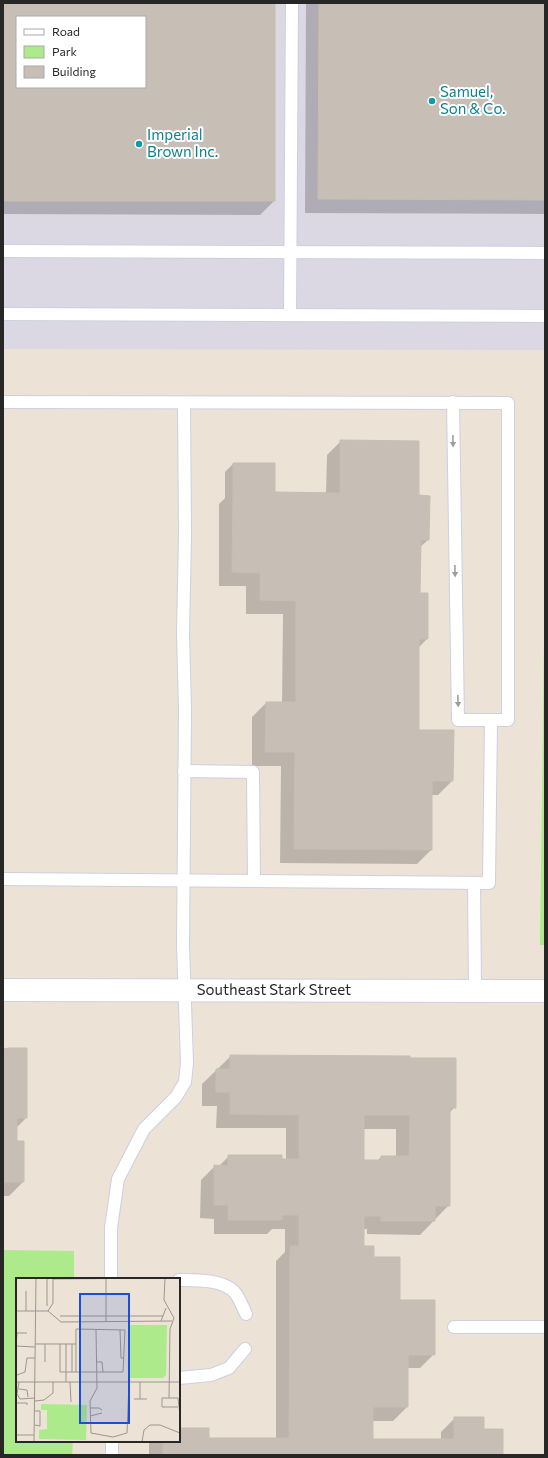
<svg xmlns="http://www.w3.org/2000/svg" width="548" height="1458" font-family="Commissioner,sans-serif">
<style>
.industrial{fill:#dbd8e3;fill-rule:evenodd}
.green{fill:#adea8b}
.shadow{fill:#0003;fill-rule:evenodd}
.building{fill:#c7bfb6;stroke:#c7beb0;fill-rule:evenodd}
.lines{fill:none;stroke-linecap:round;stroke-linejoin:round}
.lane-casing{stroke:#cbd0e3;stroke-width:14}
.secondary-casing{stroke:#cbd0e3;stroke-width:24}
.lane{stroke:#fff;stroke-width:12}
.secondary{stroke:#fff;stroke-width:22}
.oneway{fill:#9e9e9e}
.culture-dot{fill:#0f9aa8;stroke:#fff;stroke-width:1.5}
.labels{text-anchor:middle;stroke-width:4;stroke-linejoin:round;paint-order:stroke}
.culture-label{font-size:15px;fill:#0d838f;stroke:#fff;text-anchor:start}
.street-label{font-size:15px;fill:#272727;stroke:#fff}
.inset-road{fill:none;stroke:#9d9790;stroke-width:1}
.view{fill:#1d4ed8;fill-opacity:0.15;stroke:#1d4ed8;stroke-width:2}
.inset-edge{fill:none;stroke:#272727;stroke-width:2}
</style>
<rect width="100%" height="100%" fill="#ece2d6"/>
<path class="industrial" d="M3,3h542v347l-542,-1zM17,17h128v70h-128z"/>
<g class="green">
<path d="M545,566v379h-5z"/>
<path d="M3,1250l71,1v28h-57v162h56l-1,14h-69z"/>
</g>
<g class="shadow">
<path d="M3,3h271v198l-14,14 -257,-1zM17,17h128v70h-128z"/>
<path d="M306,3h239v211l-240,-1z"/>
<path d="M341,441l77,55 10,44 -9,8v46l8,45 -9,9v83l34,50 -14,14h-7v55l-14,14 -137,-1 1,-97h-29v-49l14,-14h16l1,-89h-37v-28h-27v-82l6,-6v-26l8,-8 39,29 54,1 1,-39z"/>
<path d="M3,1049l23,69 -10,10v14l7,40 -14,14h-6z"/>
<path d="M231,1056l224,51 -6,6v92l-29,30 -53,-1v-5h-4v18l10,11 61,96 -14,14h-13v39l-14,14h-21v19h69v-8l14,-14 28,12 19,25h-353v-12l2,-2h28v-12l29,10h68v-178l9,-9v-23h-13l-5,5h-53v-15l-14,-1 1,-38 14,-14h4l10,-10 57,4v-32h-70l1,-22h-15v-22zM363,1129h33v28h-15l-4,4h-14z"/>
</g>
<g class="building">
<path d="M3,3h272v198h-272zM17,17h128v70h-128z"/>
<path d="M319,3h226v197l-227,-1z"/>
<path d="M340,440l79,1v54l11,1 -1,44h-8l-1,53h8v46h-9v91h35l-1,51h-21v69l-138,-1 1,-97h-30l1,-50h30v-101l-36,-1v-27l-28,-1 1,-83 42,3 65,1z"/>
<path d="M233,463h42v29l-42,-3z"/>
<path d="M9,1048h18v70h-10v23h7v41h-21v-133z"/>
<path d="M230,1055l180,1v2h46v50h-6v98h-15v15h-54v-5h-17v30h10v11h26v43h35v55h-27v52h-35v32h81v-22h30v12h19v26h-340v-14h16v-13h30v10h80l1,-192h9v-31h-17v5h-54v-15h-14v-40l14,1v-11h54v4h17v-44l-69,-1v-22h-14v-23h14zM364,1115h46l-1,41h-28v4h-17z"/>
</g>
<g class="lines">
<defs>
<g id="lane">
<path d="M3,251l542,2"/>
<path d="M3,314l542,2"/>
<path d="M290,315l2,-312"/>
<path d="M3,402l505,1v317h-17l-2,163 -486,-4"/>
<path d="M453,402l5,318h33"/>
<path d="M184,771l69,1 1,109"/>
<path d="M474,883l1,108"/>
<path d="M111,1279v-51l7,-49 26,-50 32,-32 9,-15 2,-19 -4,-118 2,-236 -2,-75 2,-99 -1,-132"/>
<path d="M179,1280c16,0 46,-1 57,14 4,6 7,13 10,20"/>
<path d="M454,1327h91"/>
<path d="M179,1378l32,-3 18,-7 16,-19"/>
<path d="M112,1441v14"/>
</g>
<path id="secondary" d="M3,990l542,1"/>
</defs>
<use href="#lane" class="lane-casing"/>
<use href="#secondary" class="secondary-casing"/>
<use href="#lane" class="lane"/>
<use href="#secondary" class="secondary"/>
</g>
<defs><path id="oneway-solid" d="M-6-.8H1V-3.2L6.5 0L1 3.2V.8H-6Z"/></defs>
<g class="oneway">
<use href="#oneway-solid" transform="translate(453 441) rotate(89)"/>
<use href="#oneway-solid" transform="translate(455 571) rotate(89)"/>
<use href="#oneway-solid" transform="translate(458 701) rotate(88)"/>
</g>
<g class="culture-dot">
<circle cx="432" cy="101" r="4"/>
<circle cx="139" cy="144" r="4"/>
</g>
<g class="labels">
<g class="culture-label">
<text x="440" y="97">Samuel,<tspan x="440" dy="17">Son &amp; Co.</tspan></text>
<text x="147" y="140">Imperial<tspan x="147" dy="17">Brown Inc.</tspan></text>
</g>
<g class="street-label">
<text x="274" y="995">Southeast Stark Street</text>
</g>
</g>
<g transform="translate(16 1278)">
<rect width="164" height="164" fill="#ece2d6"/>
<path d="M113,47h38l-1,50 -3,3h-35zM25,126l46,1 -1,35 -47,-1v-9l8,-1v-19h-6z" fill="#adea8b"/>
<path class="inset-road" d="M149,0l-1,22 10,18 -4,11 -1,69M37,1l112,-1M31,28v-28M0,33h32l13,11 111,-1M10,33v-20M32,33l5,-8v-24M44,38h103M145,43l5,-13M90,44v-44M80,52l1,58 -7,13 1,32 22,4 14,-4 2,-51M104,52l1,28h3M19,66h41v28h47l2,-42 -49,-1v15M44,66v28h16M0,68l1,-13h10M0,68l19,1M29,84v-18M80,84h6l1,10M56,94v-28M1,97l8,-3 2,-14h8M0,104h164M3,104l-2,12 3,5 15,-1M50,104v-38M54,104l1,20M124,104v17M3,111l8,1 1,7M118,121h13M19,123l9,-1 9,-7v-11M0,125h11v2M162,129h-16v-9h16l2,17M74,130h9l3,2M74,138l12,-3M19,147l5,1v-15h-5M0,157h18M18,164l2,-164M126,164l2,-12 6,-5h10l20,8"/>
<path class="view" d="M64,16h49v129h-49z"/>
<rect width="164" height="164" class="inset-edge"/>
</g>
<rect width="548" height="1458" fill="none" stroke="#272727" stroke-width="8"/>
<rect x="16" y="16" width="130" height="72" fill="#ffffff" stroke="#a9a9a9"/>
<rect x="24" y="29" width="20" height="6" fill="#ffffff" stroke="#a9a9a9"/>
<text x="52" y="36" font-size="12" fill="#272727">Road</text>
<rect x="24" y="46" width="20" height="12" fill="#adea8b" stroke="#a9a9a9"/>
<text x="52" y="56" font-size="12" fill="#272727">Park</text>
<rect x="24" y="66" width="20" height="12" fill="#c7bfb6" stroke="#a9a9a9"/>
<text x="52" y="76" font-size="12" fill="#272727">Building</text>
</svg>
